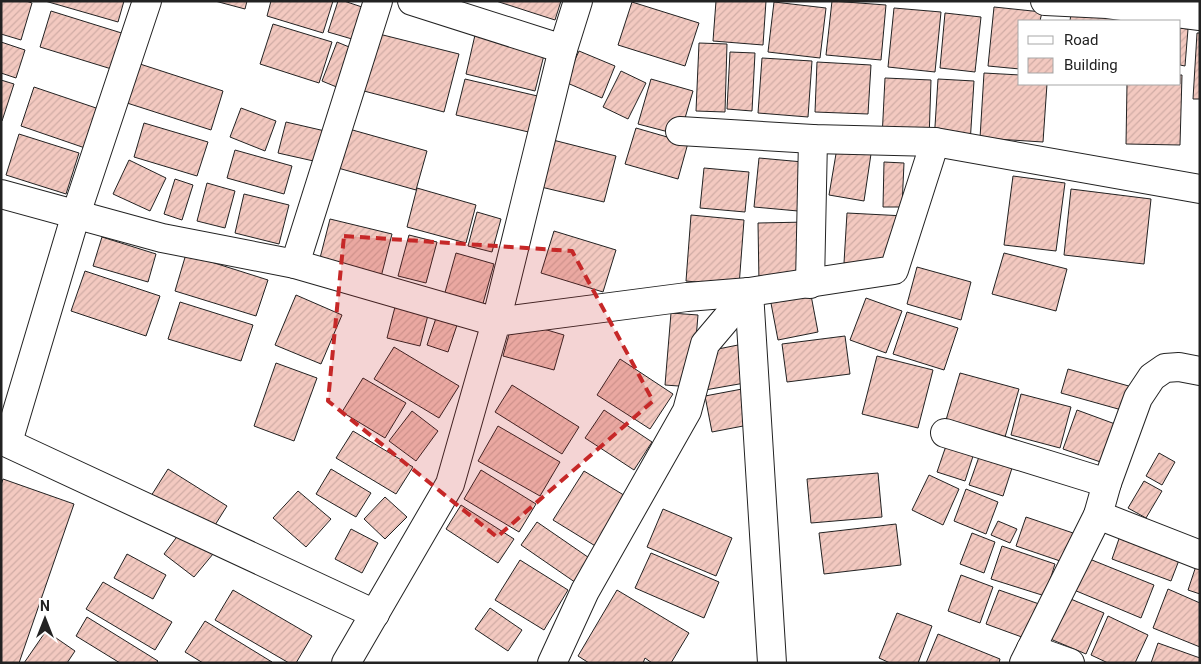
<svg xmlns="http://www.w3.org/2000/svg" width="1201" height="664" font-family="Roboto,sans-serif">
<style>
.building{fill:url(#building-hatch);stroke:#222}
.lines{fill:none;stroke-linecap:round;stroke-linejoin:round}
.minor-casing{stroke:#222;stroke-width:30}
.minor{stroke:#fff;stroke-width:28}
.marked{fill:#c62828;fill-opacity:0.2;stroke:#c62828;stroke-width:4;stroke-dasharray:10 6;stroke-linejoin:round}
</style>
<defs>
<pattern id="building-hatch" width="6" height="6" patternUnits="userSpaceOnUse" patternTransform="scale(1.25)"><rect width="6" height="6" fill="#f3c9c0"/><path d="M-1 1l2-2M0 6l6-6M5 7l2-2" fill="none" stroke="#d0aca5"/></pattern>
</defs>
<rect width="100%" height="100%" fill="#fff"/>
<g class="building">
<path d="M1,1h25l6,2 -11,37 -20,-6z"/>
<path d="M45,1h79l-6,21z"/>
<path d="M215,1h32l-2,8z"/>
<path d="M271,1h62l-10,32 -56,-17z"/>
<path d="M338,1h6l18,6 -10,32 -24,-7z"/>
<path d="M496,1h65l-6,19z"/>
<path d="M716,1h50l-3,44 -50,-4z"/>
<path d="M832,1l54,4 -5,55 -55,-5z"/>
<path d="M632,2l67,21 -14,43 -67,-21z"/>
<path d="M774,2l52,6 -6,50 -52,-6z"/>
<path d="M994,7l48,5 -2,9h-20v48l-32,-3z"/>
<path d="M894,8l47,4 -6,60 -47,-5z"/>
<path d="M51,11l77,24 -10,36 -78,-24z"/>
<path d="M945,13l36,4 -6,55 -35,-4z"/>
<path d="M1071,13l60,7 -1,1h-60z"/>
<path d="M273,24l59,18 -13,41 -59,-19z"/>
<path d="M1180,28l8,1 -3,37 -5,-1z"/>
<path d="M1197,33h3v66h-7z"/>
<path d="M379,34l80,20 -15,58 -80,-21z"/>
<path d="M475,35l70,16 -10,40 -69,-17z"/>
<path d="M1,42l24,8 -9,28 -15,-5z"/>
<path d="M337,42l17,7 -15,39 -17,-7z"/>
<path d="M699,43l28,1 -2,68 -29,-1z"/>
<path d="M579,51l36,15 -13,32 -37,-16z"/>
<path d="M730,52l25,1 -3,58 -25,-2z"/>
<path d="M762,58l50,3 -4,56 -50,-4z"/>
<path d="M817,62l54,3 -3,49 -53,-2z"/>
<path d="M140,64l83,27 -12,39 -84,-27z"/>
<path d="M621,71l25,12 -18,36 -25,-12z"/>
<path d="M984,73l36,2v9h27l-4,58 -63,-4z"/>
<path d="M1180,75h2l-2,70 -54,-1 1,-60h53z"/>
<path d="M885,78l46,2 -2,60 -47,-2z"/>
<path d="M465,79l81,19 -9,36 -81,-19z"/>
<path d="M651,79l42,12 -13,44 -42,-11z"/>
<path d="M938,79l36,2 -4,63 -36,-2z"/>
<path d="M1,80l13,4 -12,37h-1z"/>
<path d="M34,87l68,23 -14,39 -67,-23z"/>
<path d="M241,108l35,13 -11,30 -35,-14z"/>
<path d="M286,122l39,9 -7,31 -40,-9z"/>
<path d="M144,123l64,19 -11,34 -63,-19z"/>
<path d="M636,128l52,15 -10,36 -53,-15z"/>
<path d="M349,129l78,22 -11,39 -78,-22z"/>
<path d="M19,134l60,19 -13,41 -60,-19z"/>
<path d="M553,140l63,16 -12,46 -63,-15z"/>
<path d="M837,148l34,6 -7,47 -35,-6z"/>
<path d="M235,150l57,16 -8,28 -57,-16z"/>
<path d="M759,158l44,4 -5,49 -44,-4z"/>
<path d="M129,160l37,18 -16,33 -37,-17z"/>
<path d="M884,162l20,1 -2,44h-19z"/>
<path d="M704,168l45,4 -4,40 -45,-4z"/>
<path d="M1013,176l52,7 -9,68 -52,-6z"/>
<path d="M175,179l18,6 -11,35 -18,-6z"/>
<path d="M207,183l28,8 -10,37 -28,-7z"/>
<path d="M417,188l59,17 -10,38 -59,-16z"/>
<path d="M1071,189l80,10 -7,65 -80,-9z"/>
<path d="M244,194l45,11 -10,39 -44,-11z"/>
<path d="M477,212l24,7 -9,33 -24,-6z"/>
<path d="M847,213l58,3 -3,50 -58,-3z"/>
<path d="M691,215l53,5 -5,66 -53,-5z"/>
<path d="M330,219l62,15 -11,43 -62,-15z"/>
<path d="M808,222v60l-49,1 -1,-60z"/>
<path d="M554,231l62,19 -13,42 -62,-19z"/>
<path d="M409,235l28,7 -11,41 -28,-7z"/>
<path d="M102,237l54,17 -8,28 -55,-16z"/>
<path d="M456,253l38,11 -12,43 -38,-11z"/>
<path d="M1004,253l63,16 -11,42 -64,-17z"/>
<path d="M186,254l82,26 -12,36 -81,-25z"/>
<path d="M917,267l54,15 -10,38 -54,-16z"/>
<path d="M85,271l75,25 -14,40 -75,-25z"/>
<path d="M810,290l8,42 -40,8 -8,-42z"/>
<path d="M296,295l46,20 -21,49 -46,-19z"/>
<path d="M866,298l36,13 -16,42 -36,-13z"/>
<path d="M180,302l73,23 -12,36 -73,-22z"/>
<path d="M395,307l33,8 -8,31 -33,-8z"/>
<path d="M907,312l51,16 -14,42 -51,-16z"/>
<path d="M671,313l27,2 -6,72 -27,-2z"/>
<path d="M437,315l21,7 -10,30 -21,-7z"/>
<path d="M513,320l51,15 -10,35 -51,-14z"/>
<path d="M845,336l5,38 -63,8 -5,-38z"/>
<path d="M748,343l8,38 -51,9 -7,-37z"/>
<path d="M394,347l65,39 -20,32 -65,-39z"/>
<path d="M877,356l56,14 -15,58 -56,-14z"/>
<path d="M620,359l53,35 -23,35 -53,-34z"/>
<path d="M276,363l41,15 -23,63 -40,-15z"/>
<path d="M1068,369l75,21 -7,24 -75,-21z"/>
<path d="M960,373l59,16 -14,48 -59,-17z"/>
<path d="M363,378l43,25 -21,35 -43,-26z"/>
<path d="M512,385l67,42 -17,27 -67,-42z"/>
<path d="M758,386l6,36 -52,10 -7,-36z"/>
<path d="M1021,394l50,13 -11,41 -49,-13z"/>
<path d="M604,410l48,32 -18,28 -49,-32z"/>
<path d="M1077,410l49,18 -14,38 -49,-17z"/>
<path d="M412,411l26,20 -22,30 -27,-20z"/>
<path d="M498,426l62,36 -20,34 -62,-35z"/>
<path d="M353,431l60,36 -17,27 -60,-36z"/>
<path d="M948,440l27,10 -10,31 -28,-9z"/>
<path d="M1159,453l16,9 -13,23 -16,-9z"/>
<path d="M980,454l33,11 -10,31 -34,-11z"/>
<path d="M168,469l59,37 -17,27 -59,-37z"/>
<path d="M331,469l40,24 -15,24 -40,-23z"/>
<path d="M481,470l55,34 -17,28 -55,-33z"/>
<path d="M584,471l43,26 -30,50 -44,-27z"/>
<path d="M878,473l4,44 -71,6 -4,-44z"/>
<path d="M929,475l30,14 -16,36 -31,-15z"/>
<path d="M3,479l71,25 -55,159h-18v-178z"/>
<path d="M1144,481l18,10 -16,27 -18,-10z"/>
<path d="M966,489l32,13 -12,32 -32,-13z"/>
<path d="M298,491l33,28 -25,28 -33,-29z"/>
<path d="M385,497l22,20 -22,22 -21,-20z"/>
<path d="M461,505l53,34 -16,24 -52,-34z"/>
<path d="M663,509l69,29 -16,38 -69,-29z"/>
<path d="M1026,517l50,17 -10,29 -50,-17z"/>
<path d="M998,521l19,8 -7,14 -19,-8z"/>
<path d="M537,522l61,42 -16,23 -61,-42z"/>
<path d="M896,524l5,41 -77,9 -5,-41z"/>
<path d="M351,529l27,14 -16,30 -27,-14z"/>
<path d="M182,530l31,24 -19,23 -30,-23z"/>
<path d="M972,533l23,9 -11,31 -24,-9z"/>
<path d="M1121,533l60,22 -10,26 -59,-22z"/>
<path d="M1002,546l53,18 -10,32 -54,-17z"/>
<path d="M651,553l68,29 -15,36 -69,-30z"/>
<path d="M127,554l39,21 -13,24 -39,-21z"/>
<path d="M1087,558l67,27 -13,33 -67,-28z"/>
<path d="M520,560l48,30 -24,40 -49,-30z"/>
<path d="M1197,563l3,1v30l-12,-4z"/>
<path d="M961,575l32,12 -13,36 -32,-12z"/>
<path d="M103,582l69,40 -17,28 -69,-41z"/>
<path d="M1168,589l32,14v44l-47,-19z"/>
<path d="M233,590l79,46 -16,27h-7l-74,-43z"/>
<path d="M617,590l72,43 -18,30h-19l-7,-5 -2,5h-54l-11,-7z"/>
<path d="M999,590l43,15 -12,35 -44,-16z"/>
<path d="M1066,597l38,16 -18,41 -38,-16z"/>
<path d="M490,608l32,22 -14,21 -33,-22z"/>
<path d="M897,613l35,13 -14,37h-28l-11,-5z"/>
<path d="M1108,616l40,19 -13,28h-27l-17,-8z"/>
<path d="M87,617l71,44 -2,2h-36l-44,-27z"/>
<path d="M205,621l67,41 -69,1 -18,-11z"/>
<path d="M46,631l29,20 -8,12h-43z"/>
<path d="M938,634l62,25 -1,4h-73z"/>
<path d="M1158,643l42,15v5h-49z"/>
</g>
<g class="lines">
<defs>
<g id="minor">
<path d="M412,1l151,48 15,-48"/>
<path d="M1045,1l62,3 93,12"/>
<path d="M680,131l133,8 122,3 265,47"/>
<path d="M1,194l161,44 133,26 83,-263"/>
<path d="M295,264l201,58 67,-273"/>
<path d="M810,284l3,-145"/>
<path d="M1200,371l-21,-4 -14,1 -13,9 -14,21 -31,85 -9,32 102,40"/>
<path d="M945,433l162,50"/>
<path d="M1,440l374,174"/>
<path d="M8,442l68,-228 71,-213"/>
<path d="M1031,649l39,14"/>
<path d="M346,663l104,-179 46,-162 191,-25 62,-5"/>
<path d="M552,663l33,-72 102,-180 18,-67 44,-52"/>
<path d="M772,663l-23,-371 145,-22 41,-128"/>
<path d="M1024,663l74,-148"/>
</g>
</defs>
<use href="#minor" class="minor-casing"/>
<use href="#minor" class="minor"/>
</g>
<path class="marked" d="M344,236l228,15 81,150 -156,136 -169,-136z"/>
<rect width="1201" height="664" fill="none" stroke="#222222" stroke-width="5"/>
<rect x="1018" y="20" width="162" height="65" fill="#ffffff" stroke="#a7a7a7"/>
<rect x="1028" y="36" width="25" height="8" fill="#ffffff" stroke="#a7a7a7"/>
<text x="1064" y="45" font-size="15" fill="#222222">Road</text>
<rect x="1028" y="58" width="25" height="15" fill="url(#building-hatch)" stroke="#a7a7a7"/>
<text x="1064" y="70" font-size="15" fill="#222222">Building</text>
<g transform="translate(45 619)" stroke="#ffffff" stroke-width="4" paint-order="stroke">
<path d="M0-4L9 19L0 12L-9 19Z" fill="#222222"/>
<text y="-8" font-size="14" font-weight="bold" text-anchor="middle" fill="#222222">N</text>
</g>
</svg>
